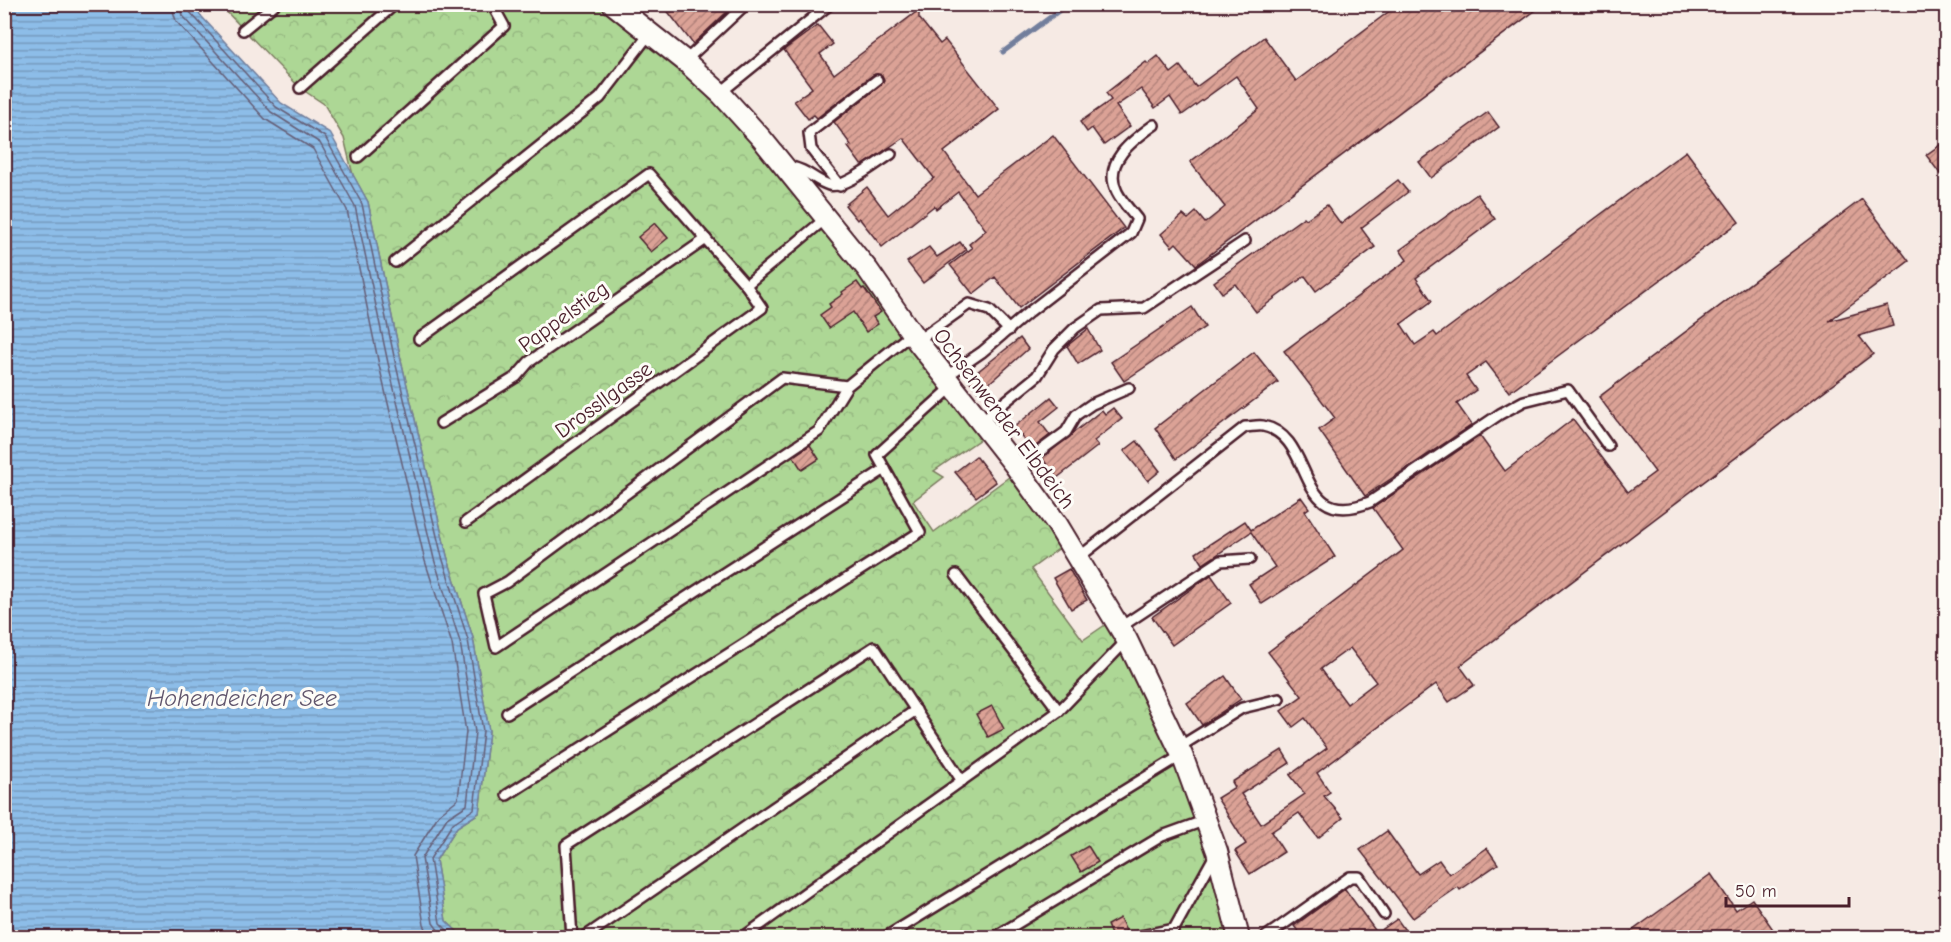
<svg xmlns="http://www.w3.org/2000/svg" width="1951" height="942" font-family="'Comic Neue',sans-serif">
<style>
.forest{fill:url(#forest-crowns);stroke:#7c7b60;stroke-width:1.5}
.water{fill:url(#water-rules);stroke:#727e9c;stroke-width:1.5}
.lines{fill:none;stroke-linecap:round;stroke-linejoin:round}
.shore{stroke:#655e77;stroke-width:1.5}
.stream{stroke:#727e9c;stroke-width:5}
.building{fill:url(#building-hatch);stroke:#4a1f2b;stroke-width:1.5;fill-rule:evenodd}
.service-casing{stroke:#4a1f2b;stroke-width:14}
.minor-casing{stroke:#4a1f2b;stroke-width:24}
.service{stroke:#fdfcf7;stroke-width:9}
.minor{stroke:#fdfcf7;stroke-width:20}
.labels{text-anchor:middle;stroke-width:6;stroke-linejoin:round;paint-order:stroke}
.street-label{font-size:22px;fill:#4a1f2b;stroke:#fdfcf7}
.water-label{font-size:24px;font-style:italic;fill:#61566d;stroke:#fdfcf7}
</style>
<defs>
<pattern id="forest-crowns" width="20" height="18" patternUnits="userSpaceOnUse" patternTransform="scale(1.5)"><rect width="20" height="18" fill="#add795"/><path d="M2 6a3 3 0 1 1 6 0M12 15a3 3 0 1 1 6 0" fill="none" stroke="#96b881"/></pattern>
<pattern id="water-rules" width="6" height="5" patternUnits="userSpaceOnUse" patternTransform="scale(1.5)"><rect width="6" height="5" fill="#8dbde8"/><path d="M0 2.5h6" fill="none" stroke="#7599bc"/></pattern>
<pattern id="building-hatch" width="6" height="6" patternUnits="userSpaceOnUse" patternTransform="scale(1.5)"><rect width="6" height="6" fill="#dba296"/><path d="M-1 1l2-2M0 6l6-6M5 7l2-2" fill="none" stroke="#b4837b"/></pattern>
</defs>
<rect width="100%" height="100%" fill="#f6eae4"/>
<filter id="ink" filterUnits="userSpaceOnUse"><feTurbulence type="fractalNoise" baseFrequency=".0167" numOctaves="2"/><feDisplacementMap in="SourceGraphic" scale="12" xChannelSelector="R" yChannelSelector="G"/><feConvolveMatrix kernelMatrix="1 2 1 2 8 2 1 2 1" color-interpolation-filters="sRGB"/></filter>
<g filter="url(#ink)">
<path class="forest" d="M220,5h381l62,48 61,54 111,134 148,196 -49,34 10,6 -31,24 21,31 79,-58 48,73 -30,22 52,71 25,-17 58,111 27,68 39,135h-769l-17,-16 -10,-61 21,-33 22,-14 10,-82 -16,-93 -26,-82 -46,-196 -33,-158 -15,-27 -9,-37 -20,-34 -24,-16z"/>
<path class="water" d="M5,4l186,1 90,98 49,30 38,69 33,158 46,196 26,82 16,93 -10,82 -22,14 -21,33 10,61 17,16h-458z"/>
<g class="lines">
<g class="shore">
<path d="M171,4l5,17 89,98 48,30 34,61 32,155 46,196 27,83 14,88 -8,67 -19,15 -26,42 11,69 7,13"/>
<path d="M180,4l3,12 88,96 49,31 35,63 33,157 46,196 26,83 15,90 -8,73 -20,13 -25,40 11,65 11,15"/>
<path d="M187,4l2,7 87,96 49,30 37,67 33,157 47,196 26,83 15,91 -9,78 -21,14 -23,36 10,64 15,15"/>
</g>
<path class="stream" d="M1003,52l65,-48"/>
</g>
<g class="building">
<path d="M662,4h61l5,7 -35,33z"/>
<path d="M1399,4h145l-348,261 -20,-22 -4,4 -11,-13 22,-19 5,4 8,-7 9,11 20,-16 -35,-45 69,-53 -23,-33 -54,39 -12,-18 -15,11 -14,-19 -25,17 14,20 -26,19 -12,-17 -5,4 -7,-10 31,-22 -5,-7 40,-31 2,2 10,-8 13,17 9,-7 16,21 68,-50 32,44z"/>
<path d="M919,10v8l21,26 5,-4 54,69 -55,43 31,42 78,-59 71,93 -105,80 -24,-31 -22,17 -23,-29 22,-17 -3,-4 17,-14 -28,-38 -22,17 -2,-3 -52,41 -23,-29 -2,2 -12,-15 22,-18 21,28 46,-37 -31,-40 -41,28 -14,-19 3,-2 -17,-23 47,-37 3,-5 -2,-5h-9l-56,43 -3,-3 -6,4 -14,-18 18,-13 -28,-38 34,-25 15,19 -13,10 14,20z"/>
<path d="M1488,112l11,15 -68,51 -12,-16z"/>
<path d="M1947,140v43l-21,-28z"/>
<path d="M1686,151l53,71 -230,170 -23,-30 -20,14 10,14 -19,14 15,21 -107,71 -46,-66 16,-12 -51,-67 123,-91 -7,-10 77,-56 18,25 -79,59 16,23 -31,23 14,21 19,-13 3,4z"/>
<path d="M1398,180l10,12 -47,36 14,19 -59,44 -11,-15 -49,36 -21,-28 -13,9 -8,-11 90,-65 2,2 21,-14 14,19z"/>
<path d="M1862,199l47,62 -80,60 58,-16 6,21 -34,10 14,18 -413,312 14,19 -25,17 -13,-18 -119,89 13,19 -6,4 19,22 -25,20 -19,-25 -28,19 13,20 -34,22 -15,-23 11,-7 -29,-46 18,-11 -3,-5 50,-32 8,13 -49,31 20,30 44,-30 -15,-19 37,-27 -22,-30 -12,9 -12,-16 21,-15 -34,-44 135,-102 -30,-42 107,-72 25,35 68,-52 55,73 27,-20 -56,-75zM1350,648l26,34 -29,22 -26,-35z"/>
<path d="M655,223l13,15 -17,14 -13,-15z"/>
<path d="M960,242l6,8 -43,33 -16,-21 22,-15 8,10z"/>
<path d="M857,282l5,7 2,-1 17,24 -8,5 5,7 -12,8 -13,-20 -24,16 -9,-13 11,-8 -2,-3 14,-10 -1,-2z"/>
<path d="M1192,307l13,20 -81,54 -13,-19z"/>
<path d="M1088,329l12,21 -22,14 -11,-18z"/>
<path d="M1020,338l8,11 -49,43 -11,-13z"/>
<path d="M1254,352l24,30 -102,77 -21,-31z"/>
<path d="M1051,397l8,10 -19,15 10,13 -18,14 -18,-22z"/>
<path d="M1113,408l9,11 -28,22 4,5 -41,32 -15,-20 60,-48 3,4z"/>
<path d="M1137,441l23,30 -12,10 -24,-30z"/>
<path d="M810,445l9,14 -17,11 -9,-14z"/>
<path d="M976,456l20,26 -20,15 -21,-25z"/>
<path d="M1301,497l8,11 -4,3 30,46 -73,47 -13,-20 26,-17 -24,-35 -48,32 -7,-11 49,-32 6,9z"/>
<path d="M1069,569l18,31 -16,9 -18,-31z"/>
<path d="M1211,575l20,28 -59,42 -20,-28z"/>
<path d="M1225,676l16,23 -39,26 -15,-22z"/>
<path d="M992,706l12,23 -16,8 -12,-23z"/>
<path d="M1387,831l31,43 21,-14 10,14 38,-26 11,16 -38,26 -2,-3 -45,31 -53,-68z"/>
<path d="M1088,846l10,16 -17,10 -10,-16z"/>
<path d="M1711,874l25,36 16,-11 27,39h-157z"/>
<path d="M1345,889l32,44 20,-14 10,14 -7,5h-97l-9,-12z"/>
<path d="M1120,918l6,13 -14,6 -5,-12z"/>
</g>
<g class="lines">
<defs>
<g id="service">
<path d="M243,30l32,-26"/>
<path d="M685,61l61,-57"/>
<path d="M300,88l95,-84"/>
<path d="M720,93l110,-89"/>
<path d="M358,157l146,-131 -12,-22"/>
<path d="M786,166c24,4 25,13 43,19 14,5 49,-23 62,-31"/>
<path d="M840,186l-29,-37 -2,-16 68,-53"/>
<path d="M395,262l205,-164 50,-65"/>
<path d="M746,285l79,-66"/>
<path d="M419,339l230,-165 97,111 16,23 -296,214"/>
<path d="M917,341l52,-37 20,6 20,20"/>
<path d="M944,378l38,-26 47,-40 102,-79 6,-14c-6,-8 -15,-17 -20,-27 -15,-30 16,-52 37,-67"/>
<path d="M847,386l-65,-8 -275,204 -23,12 12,53 323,-216 28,-45 64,-52"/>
<path d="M980,422l57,-46 17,-27 21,-21 26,-18 43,-2 101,-67"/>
<path d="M441,423l75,-46 13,-15 177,-123"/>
<path d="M1017,468l49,-36 10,-17 16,-11 37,-16"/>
<path d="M1078,558l167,-131c5,0 13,-2 18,-1 54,11 30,106 107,76l130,-88 24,-13 44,-11 40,56"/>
<path d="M956,575l103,136"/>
<path d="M1119,628l101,-67 30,-2"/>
<path d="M507,713l378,-244"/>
<path d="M1179,747l63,-39 37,-9"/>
<path d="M507,795l413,-263 -43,-77 74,-67"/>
<path d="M572,938l-6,-93 308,-198 88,134"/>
<path d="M583,938l333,-228"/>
<path d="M742,938l317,-227 68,-71"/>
<path d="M884,938l298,-183"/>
<path d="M993,938l169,-102 44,-16"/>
<path d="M1130,938l44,-9 41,-74"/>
<path d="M1264,938l86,-61h9l25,37"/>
</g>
<path id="minor" d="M613,4l72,57 37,34 40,44 106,131 49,71 96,122 44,61 70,116 55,115 35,96 22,87"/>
</defs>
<use href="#service" class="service-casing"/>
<use href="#minor" class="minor-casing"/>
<use href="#service" class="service"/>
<use href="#minor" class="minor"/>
</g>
</g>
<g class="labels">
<g class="street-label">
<text transform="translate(563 316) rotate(-36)" y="8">Pappelstieg</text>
<text transform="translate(603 399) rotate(-36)" y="8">Drossllgasse</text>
<text transform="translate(1005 418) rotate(53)" y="8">Ochsenwerder Elbdeich</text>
</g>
<g class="water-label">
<text x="242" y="706">Hohendeicher See</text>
</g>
</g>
<rect width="1951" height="942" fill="none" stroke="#fdfcf7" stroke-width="24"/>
<rect x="12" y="12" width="1927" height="918" fill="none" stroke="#4a1f2b" stroke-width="2" filter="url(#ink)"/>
<path d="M1726 897v9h123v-9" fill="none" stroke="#4a1f2b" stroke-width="3"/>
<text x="1735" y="897" font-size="18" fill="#4a1f2b" stroke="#fdfcf7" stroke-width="4.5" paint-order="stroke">50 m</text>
</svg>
